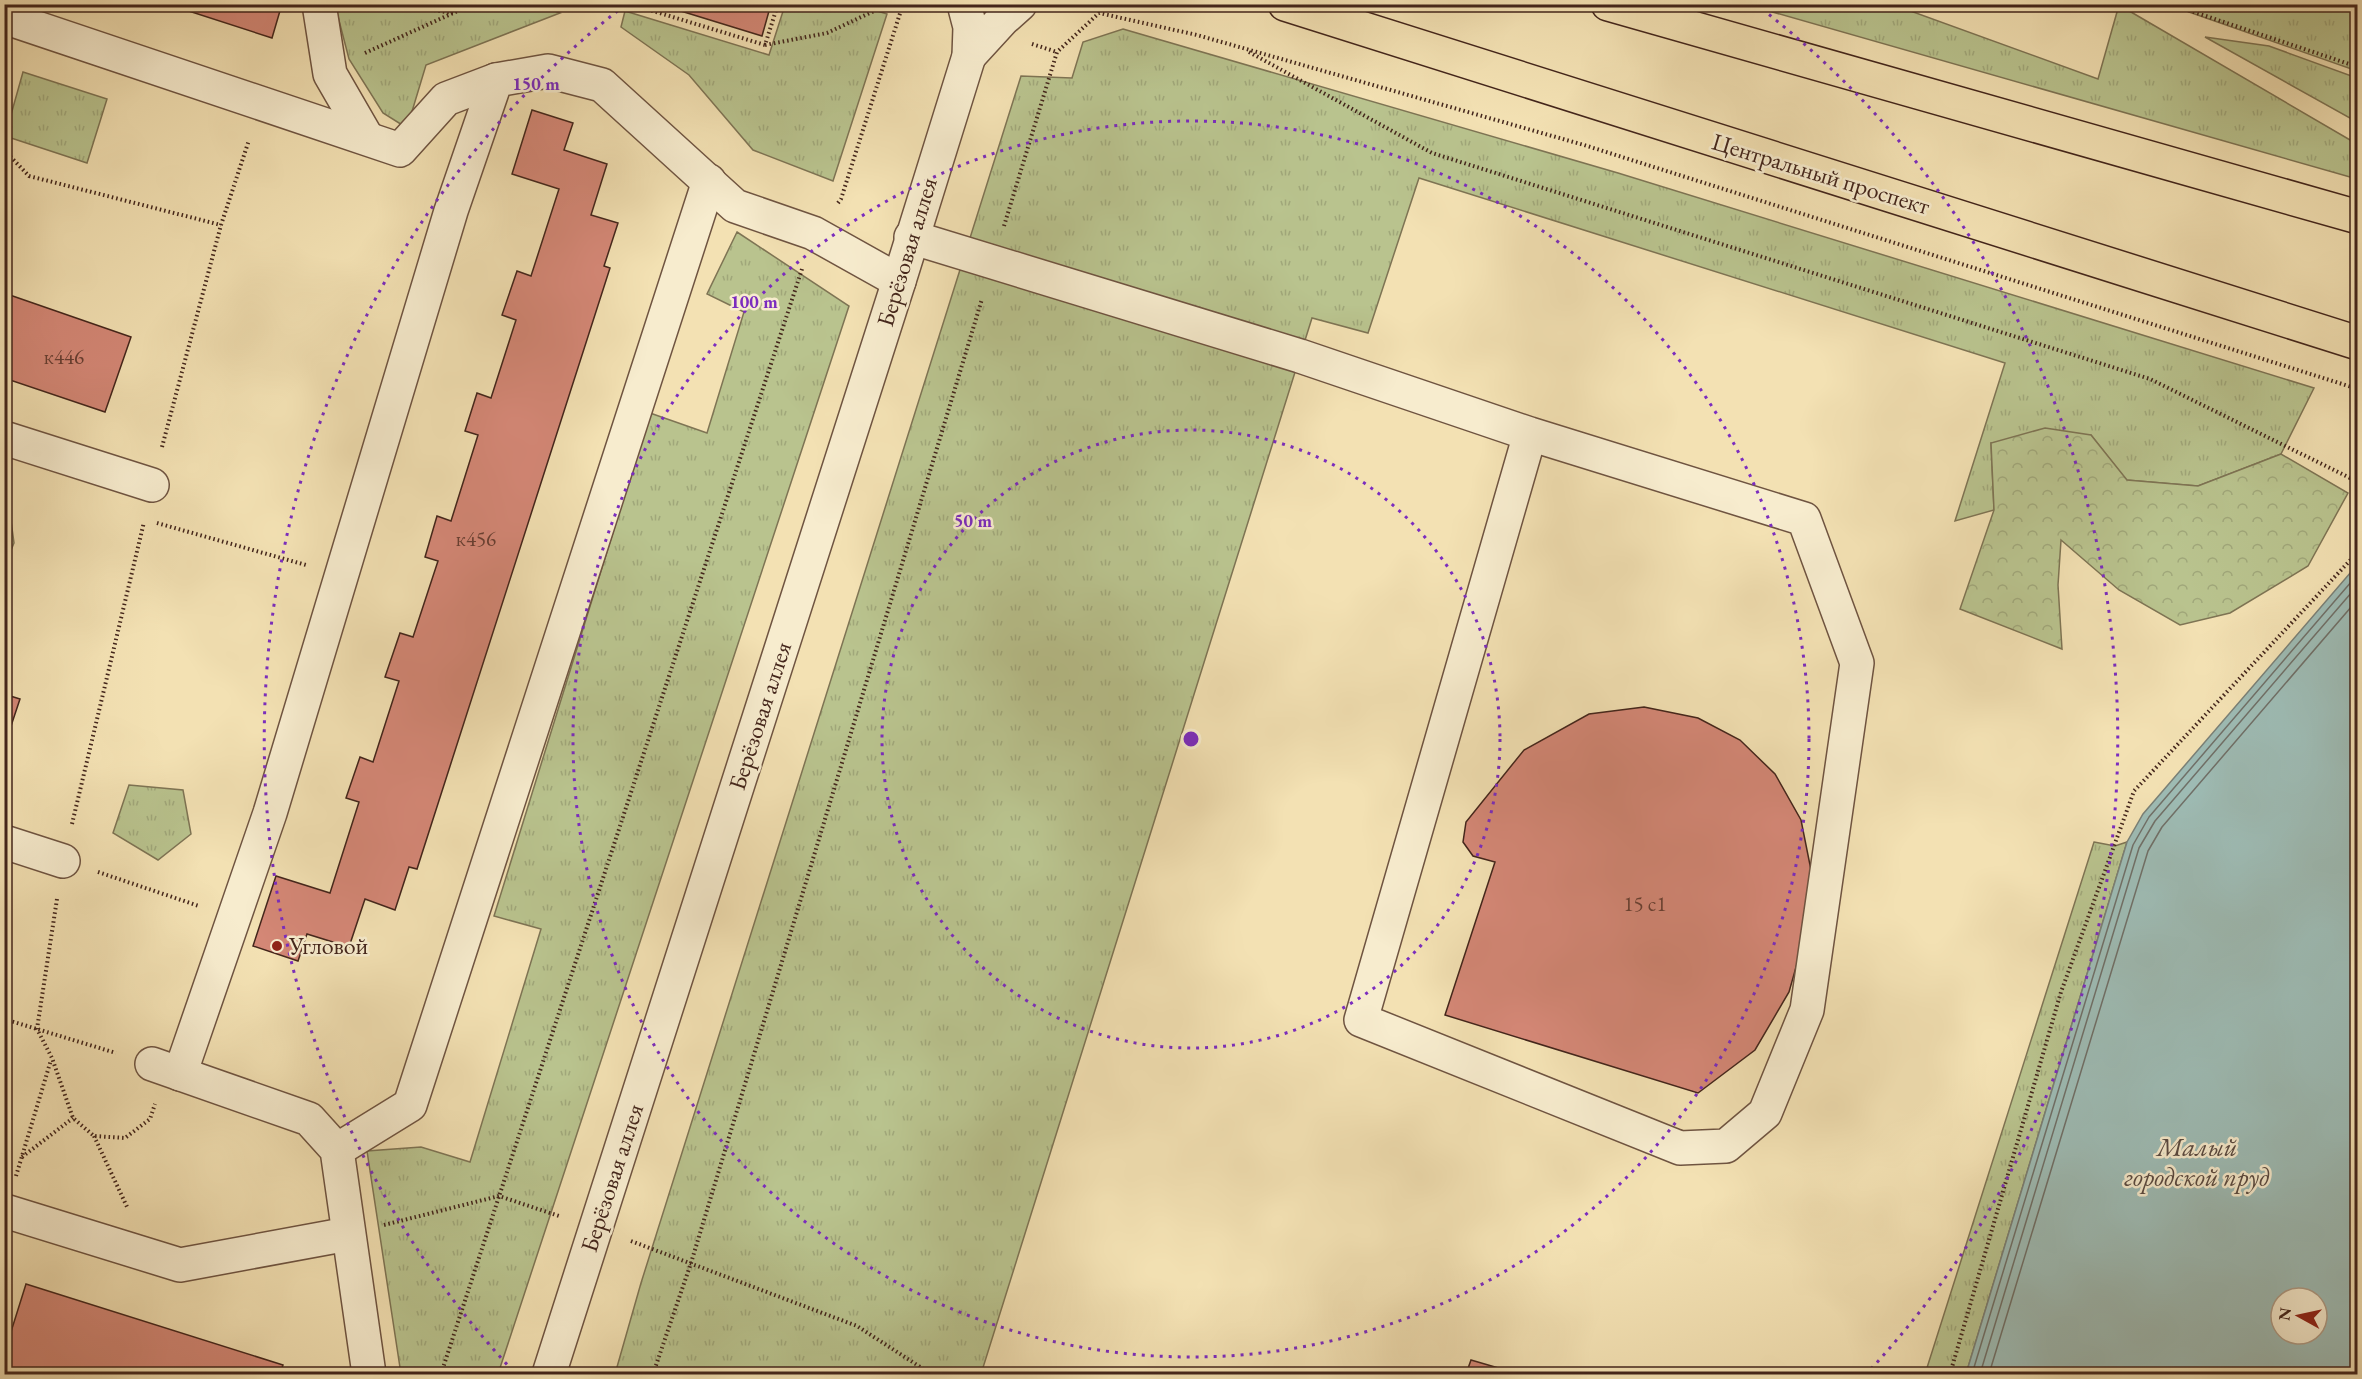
<svg xmlns="http://www.w3.org/2000/svg" width="2362" height="1379" font-family="'EB Garamond',serif">
<style>
.grass{fill:url(#grass-tufts);stroke:#7e7454;stroke-width:1.5}
.forest{fill:url(#forest-crowns);stroke:#7e7454;stroke-width:1.5}
.water{fill:#9ebcb5;stroke:#7a8077;stroke-width:1.5;fill-rule:evenodd}
.lines{fill:none;stroke-linecap:round;stroke-linejoin:round}
.shore{stroke:#707068;stroke-width:1.5}
.building{fill:#d48776;stroke:#43251b;stroke-width:1.5}
.minor-casing{stroke:#6f5441;stroke-width:36}
.major-casing{stroke:#43251b;stroke-width:36}
.path{stroke:#43251b;stroke-width:4;stroke-dasharray:1.5 3;stroke-linecap:butt}
.minor{stroke:#f7ecce;stroke-width:33}
.major{stroke:#f3e1b3;stroke-width:33}
.ring{fill:none;stroke:#7b2cbf;stroke-width:3;stroke-dasharray:3 6}
.poi-dot{fill:#8f2418;stroke:#f7ecce;stroke-width:2}
.labels{text-anchor:middle;stroke-width:5;stroke-linejoin:round;paint-order:stroke}
.number-label{font-size:21px;fill:#673e32}
.street-label{font-size:24px;fill:#43251b;stroke:#f7ecce}
.poi-label{font-size:24px;fill:#43251b;stroke:#f7ecce;text-anchor:start}
.water-label{font-size:26px;font-style:italic;fill:#5a4b42;stroke:#f7ecce}
.centre{fill:#7b2cbf;stroke:#f7ecce;stroke-width:3}
.ring-label{font-size:18px;text-anchor:middle;font-weight:bold;fill:#7b2cbf;stroke:#f7ecce;stroke-width:5;stroke-linejoin:round;paint-order:stroke}
</style>
<defs>
<pattern id="grass-tufts" width="24" height="20" patternUnits="userSpaceOnUse" patternTransform="scale(1.5)"><rect width="24" height="20" fill="#b9c38e"/><path d="M3 7l-1-3M5 7V3M7 7l1-3M15 17l-1-3M17 17v-4M19 17l1-3" fill="none" stroke="#a0a77a"/></pattern>
<pattern id="forest-crowns" width="20" height="18" patternUnits="userSpaceOnUse" patternTransform="scale(1.5)"><rect width="20" height="18" fill="#b9c38e"/><path d="M2 6a3 3 0 1 1 6 0M12 15a3 3 0 1 1 6 0" fill="none" stroke="#a0a77a"/></pattern>
</defs>
<rect width="100%" height="100%" fill="#f3e1b3"/>
<filter id="stains"><feTurbulence type="fractalNoise" baseFrequency=".00333" numOctaves="4"/><feColorMatrix values="0 0 0 0 .2 0 0 0 0 .09 0 0 0 0 .02 0 0 0 .5 -.17"/></filter>
<radialGradient id="worn" r=".72"><stop offset=".6" stop-color="#630" stop-opacity="0"/><stop offset="1" stop-color="#630" stop-opacity=".3"/></radialGradient>
<g class="grass">
<path d="M536,4l24,9 -134,52 -19,63 -24,-15 -34,-54 -14,-54z"/>
<path d="M785,5h73l29,9 -54,167 -80,-31 -64,-75 -68,-48 4,-16 144,44z"/>
<path d="M1748,5h146l204,74 21,-74 238,139v35z"/>
<path d="M2169,5h188v66z"/>
<path d="M1123,29l495,144 696,215 -33,66 -83,32 -72,-6 -35,-45 -100,8 3,67 -39,11 50,-158 -586,-185 -51,155 -56,-15 -331,1056h-366l26,-91 380,-1207 51,2 11,-36z"/>
<path d="M2205,37l64,9 88,32v44z"/>
<path d="M23,72l84,27 -20,64 -82,-27z"/>
<path d="M737,232l112,74 -351,1068h-97l-34,-223 54,-4 49,15 71,-233 -47,-13 156,-503 57,20 37,-121 -37,-18z"/>
<path d="M5,500l4,6 5,37 -9,22z"/>
<path d="M129,785l54,5 8,44 -33,26 -45,-27z"/>
<path d="M2094,842l21,4 12,-4 -161,532h-41z"/>
</g>
<path class="forest" d="M2045,428l46,7 36,45 71,6 83,-32 67,39 -40,73 -78,47 -50,12 -61,-35 -58,-50 -3,45 4,64 -102,-40 34,-99 -3,-67z"/>
<path class="water" d="M2357,565v809h-391l161,-532 16,-28zM2281,1298h36v36h-36z"/>
<g class="lines">
<g class="shore">
<path d="M1972,1374l161,-529 16,-28 209,-243"/>
<path d="M1980,1374l159,-526 16,-27 203,-236"/>
<path d="M1989,1374l159,-523 14,-24 196,-228"/>
</g>
</g>
<g class="building">
<path d="M167,4h115l-10,34z"/>
<path d="M658,4h113l-9,32z"/>
<path d="M532,110l41,13 -9,27 43,14 -16,51 27,8 -14,43 6,2 -193,601 -8,-2 -14,43 -30,-11 -16,48 -42,-13 -9,27 -45,-15 23,-70 54,17 29,-91 -13,-4 14,-41 13,5 26,-81 -14,-4 15,-44 13,4 25,-76 -13,-4 12,-41 14,5 27,-86 -13,-4 12,-38 14,5 25,-78 -14,-5 15,-44 14,5 28,-87 -47,-15z"/>
<path d="M4,293l127,44 -26,75 -101,-34z"/>
<path d="M4,694l16,5 -16,48z"/>
<path d="M1644,707l54,11 42,22 35,34 26,46 11,55 -6,57 -17,60 -34,58 -57,43 -253,-78 50,-153 -22,-6 -10,-14 3,-20 58,-72 65,-36z"/>
<path d="M26,1284l257,81 -3,9h-248l-28,-8v-12z"/>
<path d="M1471,1360l48,14h-53z"/>
</g>
<g class="lines">
<defs>
<g id="minor">
<path d="M319,4l11,70 37,64"/>
<path d="M4,17l396,133 46,-51 50,-19 52,-9 54,14 133,121 78,27 86,48"/>
<path d="M969,56l33,-36 18,-16"/>
<path d="M911,237l389,119 230,78 274,85 53,144 -50,347 -42,103 -39,33 -46,2 -319,-128 169,-586"/>
<path d="M4,438l148,47"/>
<path d="M4,842l59,19"/>
<path d="M152,1064l157,55 28,31 32,224"/>
<path d="M180,1074l90,-261 181,-602 45,-131"/>
<path d="M337,1150l73,-45 299,-924"/>
<path d="M4,1214l1,-3 175,54 168,-31"/>
<path d="M549,1374l350,-1093 70,-225 1,-29 -6,-23"/>
</g>
<g id="major">
<path d="M1285,4l1073,339"/>
<path d="M1608,4l750,213"/>
</g>
</defs>
<use href="#minor" class="minor-casing"/>
<use href="#major" class="major-casing"/>
<g class="path">
<path d="M394,4l59,9"/>
<path d="M630,4l135,41 13,-41"/>
<path d="M2176,6l182,61"/>
<path d="M1032,44l25,8"/>
<path d="M765,45l62,-12 62,-29"/>
<path d="M1249,52l183,101 718,226 200,99h8"/>
<path d="M365,53l108,-49"/>
<path d="M4,150l25,26 192,49"/>
<path d="M838,203l3,-4 62,-195"/>
<path d="M1004,226l53,-174 42,-39 98,22 387,110 774,244"/>
<path d="M162,447l59,-222 28,-85"/>
<path d="M157,523l149,42"/>
<path d="M72,824l72,-302"/>
<path d="M98,872l101,34"/>
<path d="M57,899l-20,130 15,29 21,60 21,18 31,2 25,-19 5,-15"/>
<path d="M4,1019l112,34"/>
<path d="M94,1136l34,73"/>
<path d="M22,1157l51,-39"/>
<path d="M16,1176l35,-116"/>
<path d="M384,1225l115,-29 60,20"/>
<path d="M631,1241l226,85 74,48"/>
<path d="M441,1374l361,-1105"/>
<path d="M653,1374l38,-111 291,-964"/>
<path d="M1950,1374l111,-382 73,-201 224,-239"/>
</g>
<use href="#minor" class="minor"/>
<use href="#major" class="major"/>
</g>
<g class="ring">
<circle cx="1191" cy="739" r="309"/>
<circle cx="1191" cy="739" r="618"/>
<path d="M513 1371A927 927 0 0 1 620 9M1762 9A927 927 0 0 1 1869 1371"/>
</g>
<circle class="poi-dot" cx="277" cy="946" r="6"/>
<g class="labels">
<g class="number-label">
<text x="64" y="364">к446</text>
<text x="476" y="546">к456</text>
<text x="1645" y="911">15 с1</text>
</g>
<g class="street-label">
<text transform="translate(1821 174) rotate(17)" y="8">Центральный проспект</text>
<text transform="translate(907 252) rotate(-73)" y="8">Берёзовая аллея</text>
<text transform="translate(760 716) rotate(-72)" y="8">Берёзовая аллея</text>
<text transform="translate(612 1178) rotate(-72)" y="8">Берёзовая аллея</text>
</g>
<g class="poi-label">
<text x="289" y="954">Угловой</text>
</g>
<g class="water-label">
<text x="2197" y="1156">Малый<tspan x="2197" dy="30">городской пруд</tspan></text>
</g>
</g>
<circle cx="1191" cy="739" r="9" class="centre"/>
<g class="ring-label">
<text x="536" y="90">150 m</text>
<text x="754" y="308">100 m</text>
<text x="973" y="527">50 m</text>
</g>
<rect width="2362" height="1379" fill="none" stroke="#f3e1b3" stroke-width="24"/>
<rect x="6" y="6" width="2350" height="1367" fill="none" stroke="#43251b" stroke-width="3"/>
<rect x="12" y="12" width="2338" height="1355" fill="none" stroke="#43251b" stroke-width="1.5"/>
<g transform="translate(2299 1316) rotate(278)"><circle r="28" fill="#f7ecce" stroke="#af9c86" stroke-width="1.5"/>
<path d="M0-4.5L10 22L0 15L-10 22Z" fill="#8f2418"/>
<text y="-9" font-size="16" font-weight="bold" text-anchor="middle" fill="#43251b">N</text>
</g>
<rect width="100%" height="100%" filter="url(#stains)"/>
<rect width="100%" height="100%" fill="url(#worn)"/>
</svg>
